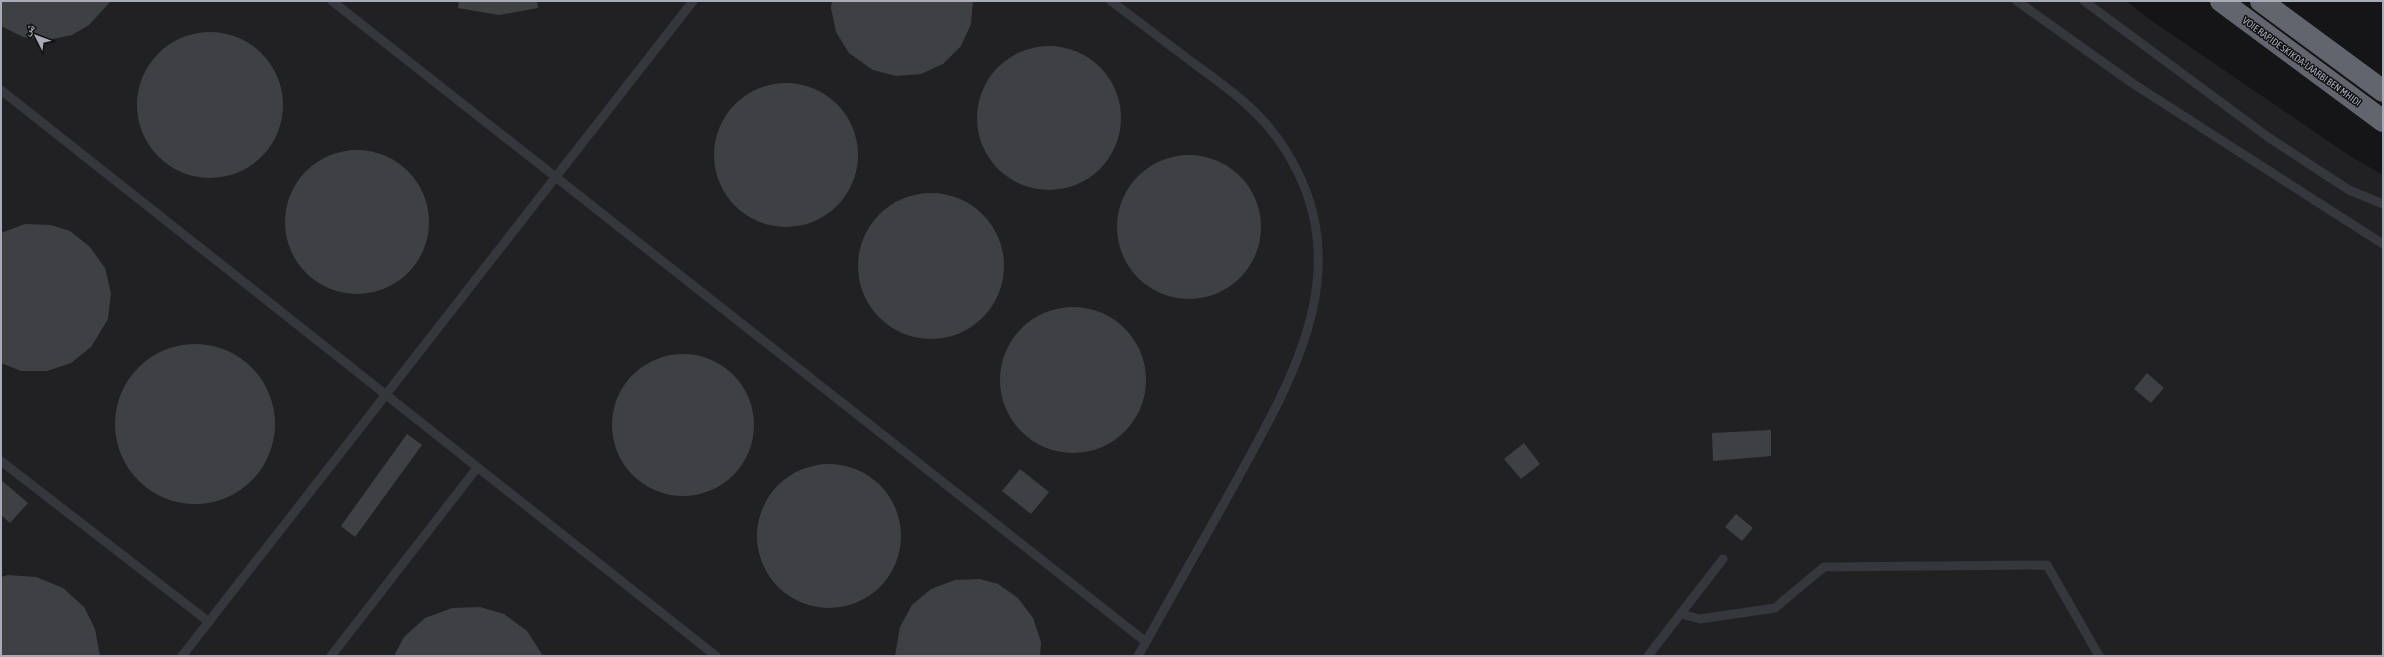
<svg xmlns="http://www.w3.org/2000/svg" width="2384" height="657" font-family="'Asap Condensed','Noto Naskh Arabic',sans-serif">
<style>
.built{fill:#212124}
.building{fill:#3f4044}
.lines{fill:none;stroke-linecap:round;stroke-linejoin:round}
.lane{stroke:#36373c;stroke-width:9}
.highway{stroke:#62656d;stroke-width:22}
.labels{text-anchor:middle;stroke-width:3;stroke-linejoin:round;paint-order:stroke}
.street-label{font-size:10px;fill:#a7acb7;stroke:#101012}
</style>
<rect width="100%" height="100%" fill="#151517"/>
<path class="built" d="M1,1h2125l26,20 198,135 33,19v481h-2382z"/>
<g class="building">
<path d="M1,1h110l-22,24 -17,10 -24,5 -25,-3 -22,-11z"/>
<path d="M459,1h78l1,7 -39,7 -41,-7z"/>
<path d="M832,1h141l-2,23 -10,22 -18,18 -22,10 -25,2 -23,-6 -24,-17 -13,-21 -5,-24z"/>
<circle cx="210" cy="105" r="73"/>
<circle cx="1049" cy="118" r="72"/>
<circle cx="786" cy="155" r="72"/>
<circle cx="357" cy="222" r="72"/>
<circle cx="1189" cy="227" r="72"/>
<circle cx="931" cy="266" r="73"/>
<path d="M25,224l26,1 19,6 20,16 15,21 6,25 -3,26 -17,28 -20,16 -24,8h-26l-20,-8v-130z"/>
<circle cx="1073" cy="380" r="73"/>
<circle cx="195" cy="424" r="80"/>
<circle cx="683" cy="425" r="71"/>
<path d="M2147,373l17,15 -13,15 -17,-14z"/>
<path d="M1771,430v26l-58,5 -1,-28z"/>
<path d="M407,434l15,11 -67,92 -14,-11z"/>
<path d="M1524,443l16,21 -19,15 -17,-20z"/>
<circle cx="829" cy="536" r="72"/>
<path d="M1020,469l29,23 -18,22 -29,-23z"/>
<path d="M1,480l27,23 -18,20 -9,-8z"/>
<path d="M1736,514l17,14 -11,13 -17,-14z"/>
<path d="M8,575l28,2 27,11 21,19 11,22 5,27h-99v-79z"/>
<path d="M980,579l18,5 20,14 15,20 8,24 -1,14h-145l5,-29 12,-22 19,-16 24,-9z"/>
<path d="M480,607l24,7 23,17 16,25h-149l10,-19 21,-19 27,-10z"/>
</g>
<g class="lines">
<g class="lane">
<path d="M332,1l814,641"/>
<path d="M1111,1c28,21 57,43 85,64 30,22 60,43 82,74 86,122 17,235 -45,348 -32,56 -63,113 -95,169"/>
<path d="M2017,1l115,82 251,161"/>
<path d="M2084,1l184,136 81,53 34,14"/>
<path d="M1,90l715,566"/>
<path d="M1,461l208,161"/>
<path d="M1681,614l19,5 75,-11 49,-41 223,-2 52,91"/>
<path d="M182,656l511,-655"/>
<path d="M331,656l146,-188"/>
<path d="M1648,656l75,-97"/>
</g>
<g class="highway">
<path d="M2221,1l162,120"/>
<path d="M2261,1l122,90"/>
</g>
</g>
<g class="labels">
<g class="street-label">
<text transform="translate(2302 61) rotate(36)" y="4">VOIE RAPIDE SKIKDA-LAARBI BEN MHIDI</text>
</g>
</g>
<rect width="2384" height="657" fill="none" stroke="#a7acb7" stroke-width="4"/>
<g transform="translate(36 36) rotate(312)" stroke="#101012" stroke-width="3" paint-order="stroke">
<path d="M0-3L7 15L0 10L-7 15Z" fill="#a7acb7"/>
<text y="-6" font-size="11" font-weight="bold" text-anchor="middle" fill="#a7acb7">ش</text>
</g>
</svg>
